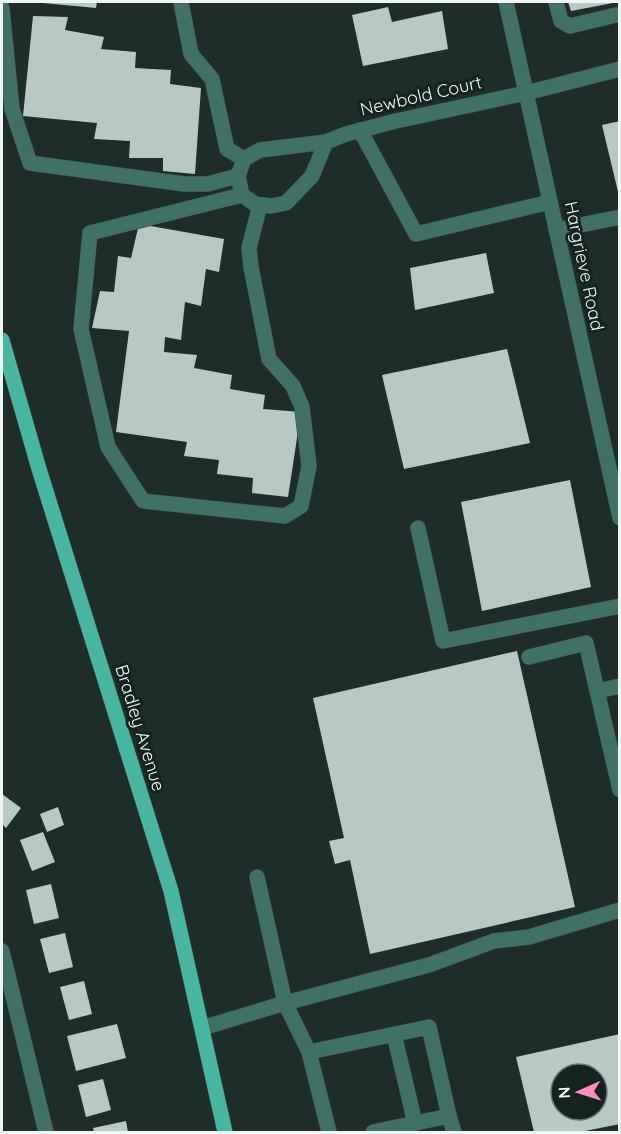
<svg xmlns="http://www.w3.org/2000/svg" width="621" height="1134" font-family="Quicksand,sans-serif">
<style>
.building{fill:#b8c9c5;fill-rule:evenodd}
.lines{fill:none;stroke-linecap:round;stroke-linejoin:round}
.minor-casing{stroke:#3c4946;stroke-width:16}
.major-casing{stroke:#3c4946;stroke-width:16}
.minor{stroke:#407066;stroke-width:15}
.major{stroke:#49b6a2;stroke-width:15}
.labels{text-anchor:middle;stroke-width:6;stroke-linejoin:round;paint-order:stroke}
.street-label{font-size:18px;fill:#edf6f3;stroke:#152320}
</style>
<rect width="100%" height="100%" fill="#1f2d2a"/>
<g class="building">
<path d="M43,2h54l-1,6 -53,-5z"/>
<path d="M568,2h44l1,1 -42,8z"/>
<path d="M388,7l4,15 50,-11 6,38 -85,17 -11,-51z"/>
<path d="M33,16l35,1 -3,13 39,7 -3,12 35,3 -1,16 36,2 -1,14 31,4 -6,86 -32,-3v-13h-34l1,-17 -36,-2 3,-16 -74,-7z"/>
<path d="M620,121v75h-1l-17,-71z"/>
<path d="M139,224l85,15 -5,33 -13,-3 -5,37 -16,-4 -4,38 -16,-3 -1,15 33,3 -3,13 38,7 -2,14 35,6 -2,14 38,3 -13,85 -36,-4 1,-15 -36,-4 2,-14 -35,-4 3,-14 -71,-10 13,-101 -37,-3 8,-37 14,1 4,-36 13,2z"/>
<path d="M486,253l8,40 -79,17 -5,-42z"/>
<path d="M507,349l23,94 -126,26 -22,-94z"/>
<path d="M570,480l21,107 -109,24 -21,-109z"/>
<path d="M517,651l58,256 -205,47 -20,-94 -15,4 -6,-23 15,-3 -31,-140z"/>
<path d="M2,794l19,14 -15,20 -4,-4z"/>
<path d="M58,807l6,18 -17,7 -7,-18z"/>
<path d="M43,832l12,30 -23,9 -12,-31z"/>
<path d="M51,884l8,34 -25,6 -8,-34z"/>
<path d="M65,933l8,34 -24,6 -9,-34z"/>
<path d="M84,981l8,33 -23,6 -9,-33z"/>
<path d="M117,1024l9,34 -50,13 -9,-35z"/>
<path d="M620,1034v90l-40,8h-46l-18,-75zM561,1074h36v36h-36z"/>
<path d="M103,1079l8,31 -25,7 -8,-32z"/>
<path d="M126,1121l2,11h-34l-1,-4z"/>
</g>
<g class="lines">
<defs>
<g id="minor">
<path d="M181,2l10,52 21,25 15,70 17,10"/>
<path d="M506,2l114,516"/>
<path d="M556,2l5,19 9,5 50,-12"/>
<path d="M2,8l10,101 18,54 154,21h23l31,-8"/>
<path d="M360,130l56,104 134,-32"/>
<path d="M326,142l-14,34 -26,27 -15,3 -16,-2 -13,-9 -4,-19 6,-17 16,-9 66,-8 20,-8 50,-13 130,-28 94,-24"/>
<path d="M242,195l-152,38 -9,96 27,118 35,54 142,15 16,-10 8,-40 -7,-59 -9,-21 -24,-27 -18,-92 -2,-19 11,-43"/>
<path d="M556,230l64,-13"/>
<path d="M418,528l25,113 177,-35"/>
<path d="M529,657l57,-14 34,147"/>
<path d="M597,691l23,-5"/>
<path d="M257,877l28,126 144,-38 65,-24 35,-4 91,-27"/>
<path d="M2,951l44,181"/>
<path d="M202,1028l83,-25 24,49 20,80"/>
<path d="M394,1034l21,89"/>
<path d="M309,1052l120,-25 20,89 -76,16"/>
<path d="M449,1116l5,16"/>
</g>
<path id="major" d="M2,340l37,129 132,422 54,241"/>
</defs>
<use href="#minor" class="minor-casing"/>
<use href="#major" class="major-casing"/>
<use href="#minor" class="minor"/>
<use href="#major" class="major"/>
</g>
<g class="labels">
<g class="street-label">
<text transform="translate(421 96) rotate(-13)" y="6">Newbold Court</text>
<text transform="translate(584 266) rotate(78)" y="6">Hargrieve Road</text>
<text transform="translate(140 728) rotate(73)" y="6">Bradley Avenue</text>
</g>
</g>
<rect width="621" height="1134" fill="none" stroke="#edf6f3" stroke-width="6"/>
<g transform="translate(579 1092) rotate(267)"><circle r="28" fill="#152320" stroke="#6b7774" stroke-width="1.5"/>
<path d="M0-4.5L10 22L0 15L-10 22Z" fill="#fd8ebf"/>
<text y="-9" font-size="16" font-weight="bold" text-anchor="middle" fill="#edf6f3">N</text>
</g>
</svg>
